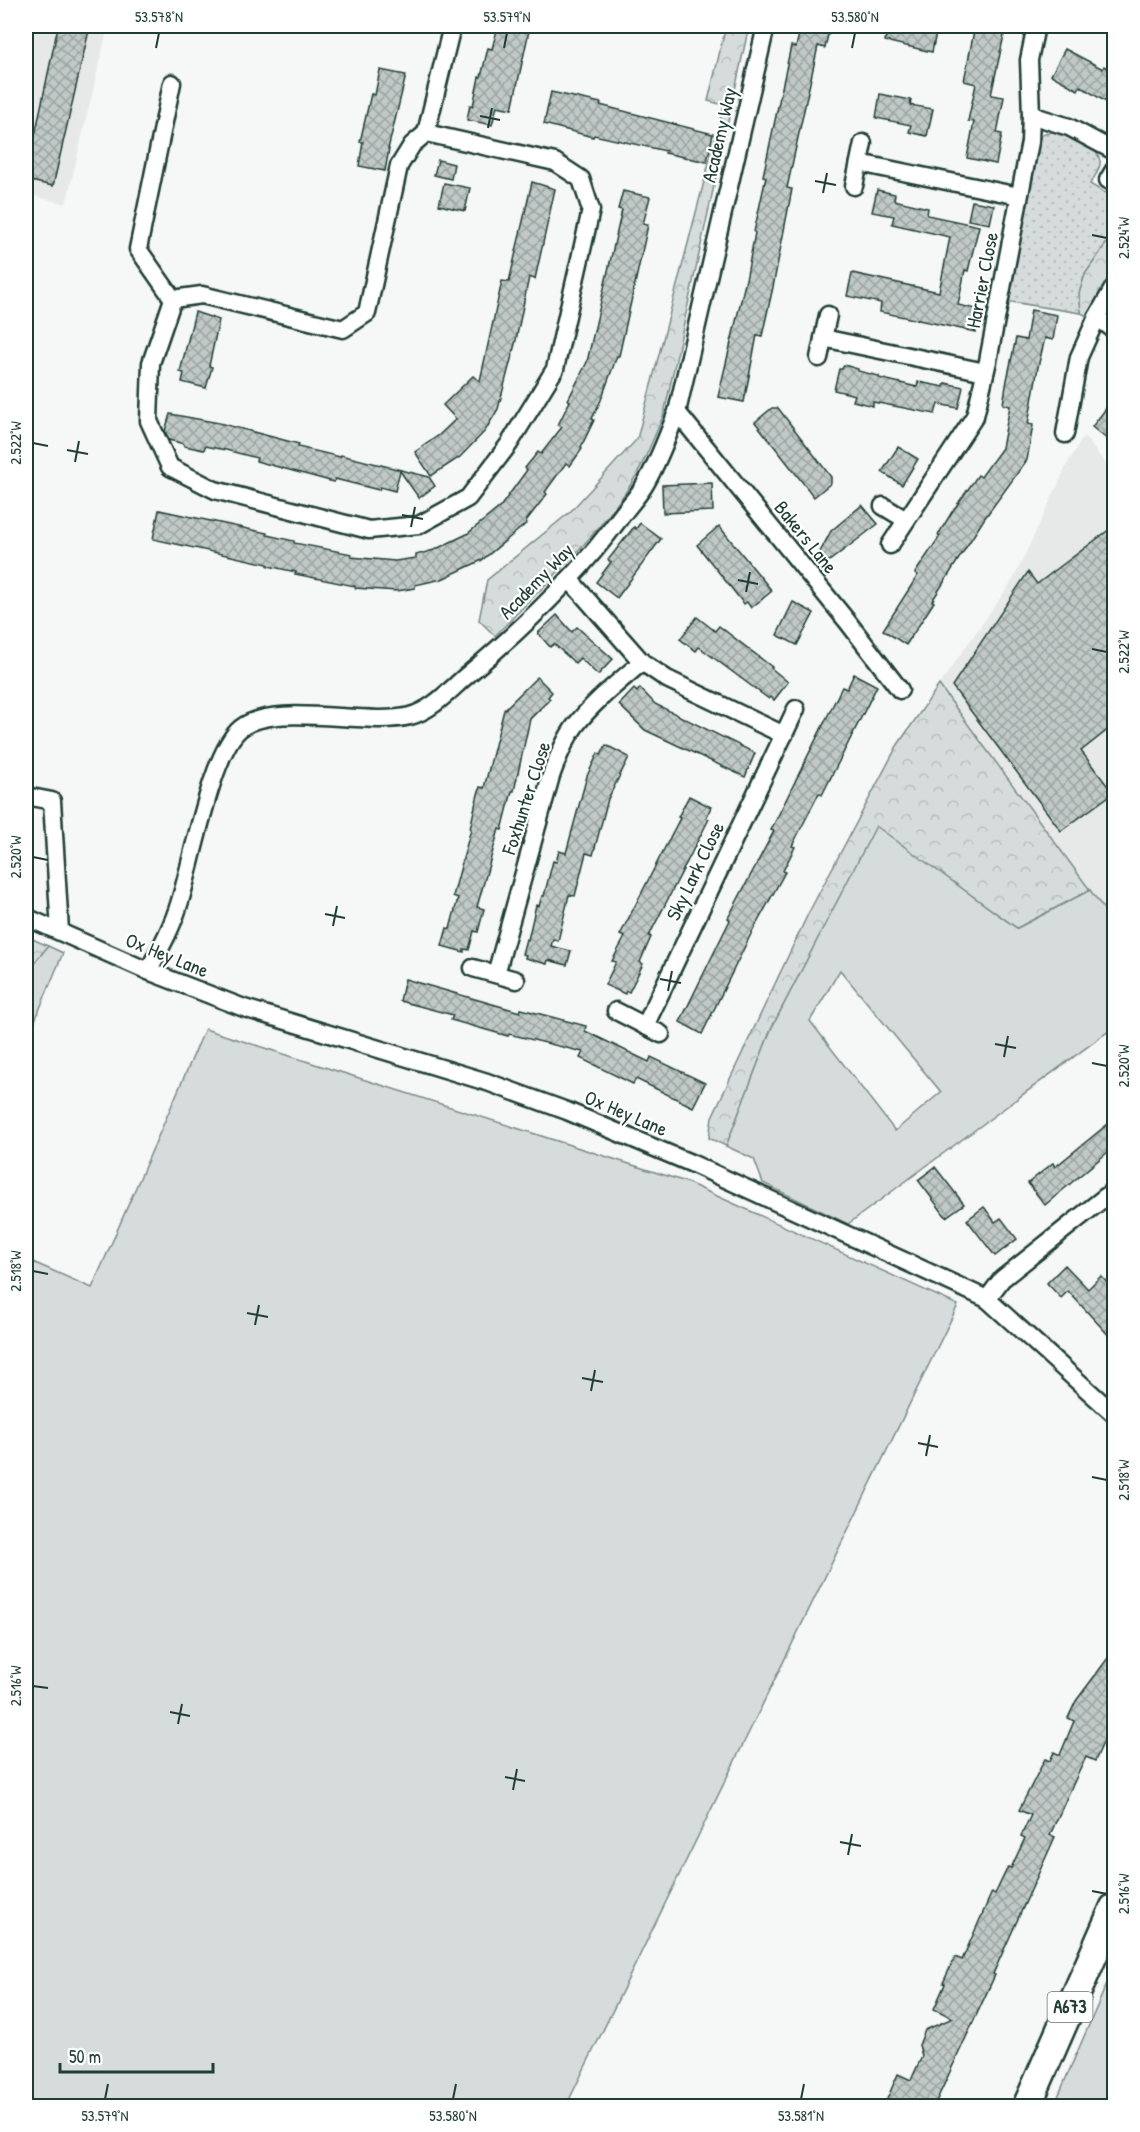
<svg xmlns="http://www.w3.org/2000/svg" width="1140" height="2132" font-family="'Patrick Hand',sans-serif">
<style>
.built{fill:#e6e9e8}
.grass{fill:#d6dcdb;stroke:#7a8c88;stroke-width:1.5;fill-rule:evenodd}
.forest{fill:url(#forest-crowns);stroke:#7a8c88;stroke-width:1.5}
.park{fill:url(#park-dots);stroke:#7a8c88;stroke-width:1.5}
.building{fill:url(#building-cross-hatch);stroke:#1f3d34;stroke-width:1.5}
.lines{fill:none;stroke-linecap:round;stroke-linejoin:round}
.minor-casing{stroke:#1f3d34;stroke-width:21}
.trunk-casing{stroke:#1f3d34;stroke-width:32}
.minor{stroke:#fff;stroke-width:16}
.trunk{stroke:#fff;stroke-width:27}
.ticks{fill:none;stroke:#1f3d34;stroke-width:2}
.labels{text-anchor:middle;stroke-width:4.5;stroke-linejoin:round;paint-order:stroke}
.shield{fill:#fff;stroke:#627771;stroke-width:1.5}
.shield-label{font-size:18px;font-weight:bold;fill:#1f3d34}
.street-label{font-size:20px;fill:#1f3d34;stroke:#fff}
.neatline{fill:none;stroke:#1f3d34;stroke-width:2}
.ticks-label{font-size:15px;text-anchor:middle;fill:#1f3d34}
</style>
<defs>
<pattern id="forest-crowns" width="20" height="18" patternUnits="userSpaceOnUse" patternTransform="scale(1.5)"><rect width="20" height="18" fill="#d6dcdb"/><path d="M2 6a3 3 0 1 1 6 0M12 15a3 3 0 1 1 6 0" fill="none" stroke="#b7bebd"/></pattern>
<pattern id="park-dots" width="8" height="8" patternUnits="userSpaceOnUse" patternTransform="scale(1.5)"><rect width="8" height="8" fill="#d6dcdb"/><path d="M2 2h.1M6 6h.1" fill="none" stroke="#b7bebd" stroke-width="1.8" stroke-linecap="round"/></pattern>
<pattern id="building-cross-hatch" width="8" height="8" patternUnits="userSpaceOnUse" patternTransform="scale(1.5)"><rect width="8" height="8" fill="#c0c9c6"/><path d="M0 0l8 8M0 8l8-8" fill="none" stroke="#9ba4a2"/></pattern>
</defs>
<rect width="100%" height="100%" fill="#f6f7f7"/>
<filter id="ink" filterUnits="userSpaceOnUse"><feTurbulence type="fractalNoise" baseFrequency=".0167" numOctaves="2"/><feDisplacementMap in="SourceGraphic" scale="12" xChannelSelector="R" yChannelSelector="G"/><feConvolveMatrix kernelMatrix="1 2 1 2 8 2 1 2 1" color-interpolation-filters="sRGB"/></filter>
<g filter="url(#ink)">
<g class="built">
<path d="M26,26h82l-42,178 -40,-10z"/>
<path d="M1084,436l23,29 7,-5v463l-175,-238 74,-105 56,-119z"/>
</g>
<g class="grass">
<path d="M876,825l141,103 73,-38 24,33v104l-266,197 -85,-41 -9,-24 -28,-13 45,-117zM840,970l101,122 -46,39 -85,-110z"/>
<path d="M48,946l15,7 -37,89v-69z"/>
<path d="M205,1029l481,153 272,123 -392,801h-540v-847l66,29z"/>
<path d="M1114,1967v139h-60z"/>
</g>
<g class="forest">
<path d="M726,26h23l-85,388c-13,30 -24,60 -44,86 -36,50 -83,92 -125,136l-16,-16 8,-40 83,-68 67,-73 87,-334 -16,-4z"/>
<path d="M1114,232v46l-23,40 -10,-5 -2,-20 6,-19z"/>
<path d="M939,685l151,205 -73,38 -141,-102 -105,203 -45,117 -17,-8 3,-21 96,-203 89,-168z"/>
<path d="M26,936l22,10 -22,27z"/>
</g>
<path class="park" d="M1057,130c12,6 41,15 43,31 1,8 -6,16 -10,23l15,9 9,-11v50l-29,42 -6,19 2,20 -76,-12 32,-157 5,-9z"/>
<g class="building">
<path d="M58,26h32l-37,160 -27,-6v-2z"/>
<path d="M498,26h32l-18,83 -15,-3 -5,19 -25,-5 3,-15 3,1 6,-29h2l7,-29 4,1z"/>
<path d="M801,26h29l-5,22 -7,-2 -31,142 5,1 -19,98 -11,49 -5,-1 -13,67 -26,-5 29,-122 8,-42 -1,-1 12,-55 -3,-1 28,-130 5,1z"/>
<path d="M888,26h36l13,2 -5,24 -47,-11z"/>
<path d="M975,26h31l-15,69 13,2 -7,36 5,1 -6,30 -29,-6 7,-36 -6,-1 8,-37 -12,-3z"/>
<path d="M1065,49l38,20 1,-3 10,6v35l-34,-21 -2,4 -27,-15z"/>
<path d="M380,70l26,5 -18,74h1l-4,22 -26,-5 4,-24h-3l11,-48 4,1z"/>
<path d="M551,92l50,11 -1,2 113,29 -6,28 -42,-9 1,-2 -72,-16 -1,2 -49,-13z"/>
<path d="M880,94l31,6 -1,5 23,4 -6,27 -18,-4 2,-7 -35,-7z"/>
<path d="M438,160l16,4 -3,15 -17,-4z"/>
<path d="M532,182l23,7 -20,90 -6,-2 -13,63 -18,69 -13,22 -25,26 -29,19 -16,-24 24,-17 17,-16 -13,-14 30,-29 7,5 22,-100 7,1z"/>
<path d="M444,183l26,5 -5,23 -26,-6z"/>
<path d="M877,190l18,4 -1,6 34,8 -1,7 52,11 -11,45 -3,-1 -7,35 23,5 -5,22 -96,-20 1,-9 -34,-7 5,-23 87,19 11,-55 -58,-13 2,-8 -22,-4z"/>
<path d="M623,191l27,6 -7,27 5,1 -29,131h-2l-16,44 -9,19 2,1 -13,27 1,2 -12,17 -4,-3 -21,29 2,2 -21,27 1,2 -45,37 -40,19 -27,6v3l-18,3 -42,-3v-2l-60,-12 1,-2 -28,-6v-2l-115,-25 6,-29 108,23v2l27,6v2l58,11 -1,3 44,4 21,-3v-3l18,-5 33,-16 33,-27 27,-37 -2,-2 13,-16 3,2 21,-27 -4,-2 12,-24 -2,-1 19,-38 35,-152 -4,-1z"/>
<path d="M972,201l22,4 -4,19 -22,-4z"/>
<path d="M1031,310l26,5 -4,25 -8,-2 -7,29 -10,57 5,1 -6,35 -43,59 -52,82 2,1 -28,43 -23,-15 35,-55 -3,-2 25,-37 -2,-1 14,-23 26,-37 3,2 21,-29 8,-42 -7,-2 4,-24 9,-42 10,2z"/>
<path d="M195,312l24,8 -10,46 3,1 -6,21 -24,-6 2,-9 -4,-1z"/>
<path d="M844,365l14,4v2l21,5v2l38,9 1,-5 26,5 1,-4 18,4 -5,21 -20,-4 -3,10 -62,-12v4l-20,-5 2,-6 -21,-5 5,-21h3z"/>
<path d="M1114,398v47l-22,-18z"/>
<path d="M772,408h6l53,69v6l-17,14 -59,-75z"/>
<path d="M170,414l49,9 80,21 -1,3 42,10 1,-2 88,22 6,9 -16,12 -19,-27 -5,20 -15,-4 -1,3 -44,-11 -1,3 -15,-4 -63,-17 1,-3 -31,-8 -21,-4 -1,4 -20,-4v-2l-15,-4 -4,-9z"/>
<path d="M898,447l20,12 -16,26 -20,-13z"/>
<path d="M712,483l1,28 -50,2 -1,-28z"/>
<path d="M862,505l16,19 -50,38 -8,-10 11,-21z"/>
<path d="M640,523l21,16 -44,59 -21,-16 15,-20 -3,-2 26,-33 2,2z"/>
<path d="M719,526l53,65 -21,17 -4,-6 -3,2 -47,-59z"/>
<path d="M1114,526v199l-33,26 32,42 -52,38 -109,-145 76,-114 9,12z"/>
<path d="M793,602l21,11 -17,32 -20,-10z"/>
<path d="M557,615l15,17 5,-5 36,32 -15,16 -18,-17 -5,5 -21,-19 -4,3 -12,-14z"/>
<path d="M697,617l18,14 4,-5 53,41 -1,1 17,14 -14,18 -3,-3 -2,2 -70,-52 -3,4 -16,-12z"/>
<path d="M854,674l23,12 -55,109 -3,-2 -27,53 3,1 -12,24 2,1 -35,64 -48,98 -22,-12 50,-102 -2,-2 46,-87 -3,-1 71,-143 5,2z"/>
<path d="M537,677l15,15 -4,5 2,2 -20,20 -16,72h-2l-10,39 -3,-1 -22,78 7,2 -6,23 -4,-1 -5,19 -5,-1v3l-22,-6 5,-18 3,1 8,-31 -5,-2 18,-67h-1l5,-23 5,-19 4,1 20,-78z"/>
<path d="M640,688l15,16 100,49 -10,24 -100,-47 -26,-25 15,-16 3,3z"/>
<path d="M606,745l23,12 -21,42 -15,56 -7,-2 -11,43 -6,-1 -11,46 -5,-2 -2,7 20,5 -4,14 -19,-5 -1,4 -22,-6 1,-3 -4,-1 4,-15 2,1 8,-35 3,1 3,-10h2l9,-35 3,1 3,-11 7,2 21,-77 11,-23 3,2z"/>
<path d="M689,796l22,11 -5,11 3,1 -60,117 2,1 -11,25 3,2 -14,28 -3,-1 -1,3 -20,-9 11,-23 -4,-1 13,-24 -5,-2 60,-117 -2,-1z"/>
<path d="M405,979l115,33 1,-3 65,17 -1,5 64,31 2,-5 54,26 -12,24 -57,-28 -3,5 -53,-26 3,-6 -74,-18 -1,2 -57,-16 2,-5 -53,-14z"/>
<path d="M1114,1119v28l-69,58 -17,-22 25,-20 2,4z"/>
<path d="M935,1167l29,37 -18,13 -28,-37z"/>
<path d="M984,1207l11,15 6,-4 16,21 -22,17 -28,-36z"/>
<path d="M1065,1265l23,24 13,-13 13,14v51l-46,-50 -7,7 -14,-15z"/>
<path d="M1114,1650v68l-19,43 -9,-4 -18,38 -18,40 5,2 -62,137 2,1 -61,131h-50l14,-32 13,6 11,-24 -3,-11 6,-15 28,-12 -19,-9 11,-25 -2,-1 12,-26 7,3 30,-68 3,2 13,-27 3,1 14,-30 -4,-2 10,-21 -12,-5 26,-51 5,2 4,-9 6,3 14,-34 -6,-3 8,-17z"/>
</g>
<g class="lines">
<defs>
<g id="minor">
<path d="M172,83l-34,166 35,50"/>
<path d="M1031,115l38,12 45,24"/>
<path d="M426,133l129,29 26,17 10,31 -36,159 -46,75 -41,54 -49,27 -50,5 -154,-40 -45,-23 -21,-46 2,-58 22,-64 29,-4 141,34 24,-16 32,-147 13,-21z"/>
<path d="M426,133l26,-107"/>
<path d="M859,163l160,33"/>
<path d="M1108,180l6,-10"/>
<path d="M854,186l9,-43"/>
<path d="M1097,317l17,13"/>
<path d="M823,338l162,34"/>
<path d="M819,358l9,-43"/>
<path d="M677,412l170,209 53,69"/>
<path d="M1065,434l14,-77 18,-40 17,-30"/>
<path d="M883,506l23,14"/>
<path d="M890,545l85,-129 13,-55 42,-219 1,-27 -2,-55 7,-34"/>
<path d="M569,579l73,83 25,17 117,56"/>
<path d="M26,796l26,5 8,130"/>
<path d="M26,917l122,54 96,37 243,74 80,29 126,53 294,135 127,115"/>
<path d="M473,968l43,12"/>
<path d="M148,971c12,-22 25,-45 32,-70 12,-38 32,-151 61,-173 35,-27 124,-1 169,-12 22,-6 39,-25 55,-39 56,-47 111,-99 154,-158 8,-11 18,-22 25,-33 14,-23 23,-49 33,-74l89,-386"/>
<path d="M496,974l55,-198c6,-17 13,-35 24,-50 19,-25 44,-44 67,-64"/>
<path d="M616,1011l45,23"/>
<path d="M645,1026l151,-317"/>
<path d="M987,1299l15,-20 112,-89"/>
</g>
<path id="trunk" d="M1027,2106l87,-198"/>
</defs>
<use href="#minor" class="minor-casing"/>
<use href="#trunk" class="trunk-casing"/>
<use href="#minor" class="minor"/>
<use href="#trunk" class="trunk"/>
</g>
</g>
<path class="ticks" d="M156,48l3,-15M504,48l3,-15M852,48l3,-15M480,116l20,4M488,128l4,-20M815,181l21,4M823,193l4,-20M1092,235l15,3M33,443l15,3M67,450l21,4M75,462l4,-21M402,515l21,4M411,527l4,-20M738,580l20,4M746,592l4,-20M1092,649l15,3M33,857l15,3M325,914l20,4M333,926l4,-20M660,979l21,4M668,991l4,-20M995,1044l21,4M1004,1057l4,-21M1092,1063l15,3M33,1271l15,3M247,1313l21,4M255,1325l4,-20M582,1378l21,4M591,1391l4,-21M918,1443l20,4M926,1456l4,-21M1092,1477l15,3M33,1686l15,2M170,1712l20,4M178,1724l4,-20M505,1777l20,4M513,1790l4,-21M840,1842l21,4M848,1855l4,-21M1092,1891l15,3M105,2099l3,-15M453,2099l3,-15M801,2099l3,-15"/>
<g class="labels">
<rect class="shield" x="1047.5" y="1992" width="45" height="30" rx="4.5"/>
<g class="shield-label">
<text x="1070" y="2013">A673</text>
</g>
<g class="street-label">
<text transform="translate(719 135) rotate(-77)" y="7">Academy Way</text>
<text transform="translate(982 280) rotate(-79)" y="7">Harrier Close</text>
<text transform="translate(806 537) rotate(51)" y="7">Bakers Lane</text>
<text transform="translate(536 581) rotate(-46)" y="7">Academy Way</text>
<text transform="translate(526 798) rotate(-72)" y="7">Foxhunter Close</text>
<text transform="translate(695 871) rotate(-64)" y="7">Sky Lark Close</text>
<text transform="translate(167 955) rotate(22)" y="7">Ox Hey Lane</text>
<text transform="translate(626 1113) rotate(23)" y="7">Ox Hey Lane</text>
</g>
</g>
<rect width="1140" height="2132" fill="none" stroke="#fff" stroke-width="66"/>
<path d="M60 2063v9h153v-9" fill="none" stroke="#1f3d34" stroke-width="3"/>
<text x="69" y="2063" font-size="18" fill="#1f3d34" stroke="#ffffff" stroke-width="4.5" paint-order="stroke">50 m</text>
<rect x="33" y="33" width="1074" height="2066" class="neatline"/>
<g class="ticks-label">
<text x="159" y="22">53.578°N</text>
<text x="507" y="22">53.579°N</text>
<text x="855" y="22">53.580°N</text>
<text transform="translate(1124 238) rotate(-90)" y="5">2.524°W</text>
<text transform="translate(16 443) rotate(-90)" y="5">2.522°W</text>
<text transform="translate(1124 652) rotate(-90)" y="5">2.522°W</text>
<text transform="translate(16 857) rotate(-90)" y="5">2.520°W</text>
<text transform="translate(1124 1066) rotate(-90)" y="5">2.520°W</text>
<text transform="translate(16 1271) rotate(-90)" y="5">2.518°W</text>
<text transform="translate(1124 1480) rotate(-90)" y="5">2.518°W</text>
<text transform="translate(16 1686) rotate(-90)" y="5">2.516°W</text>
<text transform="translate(1124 1894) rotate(-90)" y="5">2.516°W</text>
<text x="105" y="2121">53.579°N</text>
<text x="453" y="2121">53.580°N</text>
<text x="801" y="2121">53.581°N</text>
</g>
</svg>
